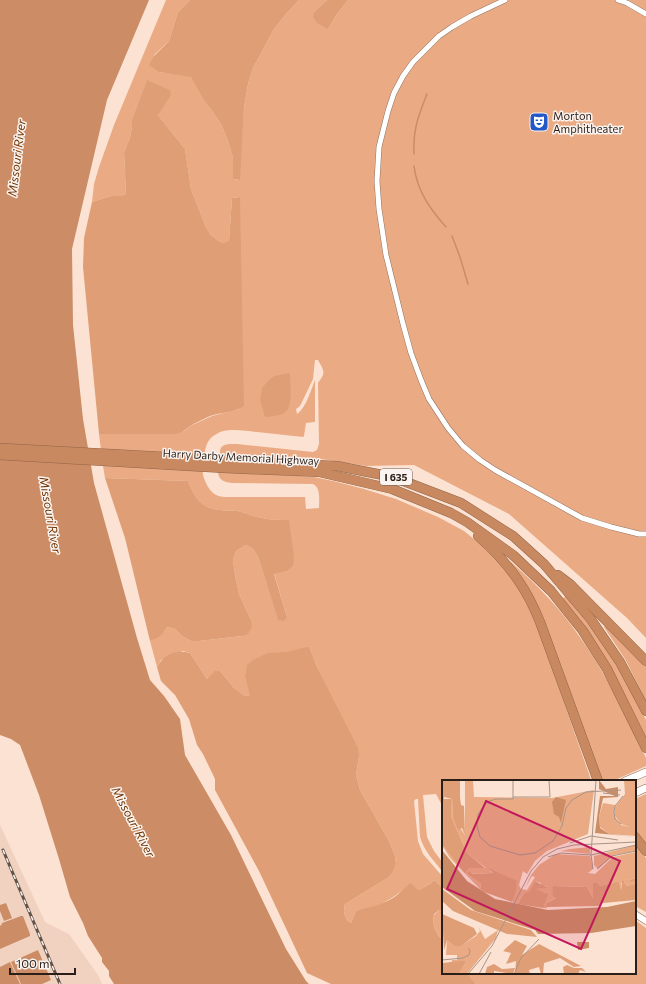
<svg xmlns="http://www.w3.org/2000/svg" width="646" height="984" font-family="Commissioner,sans-serif">
<style>
.built{fill:#f1d2c0}
.green{fill:#eaab84}
.forest{fill:#df9e76}
.water{fill:#cc8c65}
.lines{fill:none;stroke-linecap:round;stroke-linejoin:round}
.stream{stroke:#cc8c65;stroke-width:1.5}
.minor-casing{stroke:#907361;stroke-width:6}
.tertiary-casing{stroke:#907361;stroke-width:7}
.secondary-casing{stroke:#907361;stroke-width:8}
.motorway-casing{stroke:#916447;stroke-width:10}
.minor{stroke:#fff;stroke-width:5}
.tertiary{stroke:#fff;stroke-width:6}
.secondary{stroke:#fff;stroke-width:7}
.motorway{stroke:#c88961;stroke-width:9}
.rail-casing{stroke:#625349;stroke-width:3}
.rail{stroke:#faf3ef;stroke-width:1.5;stroke-dasharray:4.5;stroke-linecap:butt}
.labels{text-anchor:middle;stroke-width:3;stroke-linejoin:round;paint-order:stroke}
.shield{fill:#faf3ef;stroke:#685f58;stroke-width:1}
.shield-label{font-size:10px;font-weight:bold;fill:#2a1f18}
.poi-label{font-size:11px;fill:#2a1f18;stroke:#faf3ef;text-anchor:start}
.street-label{font-size:11px;fill:#2a1f18;stroke:#faf3ef}
.water-label{font-size:12px;font-style:italic;fill:#703503;stroke:#faf3ef}
.inset-road{fill:none;stroke:#a89488;stroke-width:1}
.view{fill:#c2185b;fill-opacity:0.15;stroke:#c2185b;stroke-width:2}
.inset-edge{fill:none;stroke:#2a1f18;stroke-width:2}
</style>
<rect width="100%" height="100%" fill="#fce2d2"/>
<path class="built" d="M0,825l45,97 24,12 29,41 4,9h-102z"/>
<g class="green">
<path d="M166,0h24l-12,12 -9,29 -15,14 5,17 32,4 13,25 6,7 11,16 7,17 5,17v21l6,1 5,-72 4,-24 5,-16 21,-39 12,-15 13,-14h28l-13,12 14,17 9,-15 11,-14h298v638l-19,-20 -118,-104 -95,-49 -48,1 -45,-7 -101,-4c-1,-12 7,-11 17,-11l76,8 4,-2 2,-6 -1,-61c1,-2 3,-4 4,-6 4,-7 -2,-12 -4,-17h-3l-2,19 -11,23 -2,4 -4,3 1,5c9,-6 14,-24 18,-34v42l-9,1 -2,13 -1,1c-15,-2 -31,-3 -46,-5 -11,-1 -26,-4 -37,0 -3,2 -8,4 -10,7 -6,6 -8,28 -7,36 2,7 6,16 13,20 3,1 6,2 9,2h80l1,12 13,-1c0,-8 2,-20 -6,-24l-81,-1c-8,-1 -14,-3 -14,-12l81,5 15,1 19,4 31,8 32,10 42,18 26,14 16,13 22,22 16,21 12,23 11,26 50,144 -2,1h-146v26l-7,-13 -13,1 4,42 7,14 9,12v9c-9,-11 -19,-21 -23,-35l-2,-38h-2l-2,2 4,40 5,13 20,23v11l-9,-8 -4,4 -11,6 -9,-6c-12,10 -23,19 -38,23 -5,2 -11,3 -16,4l-5,12c-7,-5 -8,-11 -6,-19l41,-25 10,-15 -1,-8 -6,-15 -29,-51 -4,-15 3,-19 -42,-89 -8,-21 -22,7h-19l-23,24 6,18 -6,1 -11,-8 -14,-17 -13,8 -17,-26 -7,-2 -22,9 -4,7 -7,-26c8,-3 12,-7 17,-14l8,2 7,7 9,5h8l43,-5 9,-16 -12,-26 -4,-19 -2,-15 3,-9 10,-6 7,4 5,8 20,62 9,-2 -13,-44 13,-2 2,-51c-9,0 -18,0 -27,-2 -8,-1 -16,-5 -24,-7 -6,-1 -12,0 -18,-1 -20,-2 -25,-13 -32,-29l-83,-3 -2,-12 -4,-32h78l7,-3 6,-5 22,-10 27,-7 1,-212 -8,1 -3,44 -6,1 -6,-3 -7,-6 -5,-9 -14,-36 -6,-40 -27,-34 11,-25 -22,-9 -15,38v8l-2,10 -6,16 2,41 -5,2h-10l-19,6 2,-18 5,-17 15,-42z"/>
<path d="M511,562c29,25 52,50 73,81 25,36 43,76 62,115v8l-33,15h-11l-60,-165 -32,-53z"/>
<path d="M566,596l4,1 46,64 30,59v19l-83,-141z"/>
<path d="M606,626l40,40v35l-21,-42 -21,-32z"/>
<path d="M646,794v51l-11,-14v-32z"/>
<path d="M635,843l11,15v54l-11,-6z"/>
<path d="M439,910h4v30c-8,-7 -11,-15 -9,-25z"/>
<path d="M635,920l11,8v56h-170l-9,-11h168z"/>
</g>
<g class="forest">
<path d="M190,0h109l-13,14 -12,15 -21,39 -5,16 -4,24 -4,72 -7,-1v-21l-5,-17 -7,-17 -11,-16 -6,-7 -13,-24 -32,-5 -10,-7 5,-9 15,-15 9,-29z"/>
<path d="M327,0h21l-11,14 -9,15 -11,-6 -4,-6 1,-5z"/>
<path d="M147,80l23,10 1,5 -13,20 27,34 6,40 14,36 5,9 7,6 6,3 6,-2 3,-43 8,-1 4,209c-11,7 -23,6 -34,10 -6,3 -14,6 -20,10 -6,4 -6,6 -13,8h-78l-16,-167 1,-29 8,-36 19,-6h10l5,-2 -2,-41 6,-16 2,-10v-8z"/>
<path d="M290,373c0,10 4,35 -6,40 -4,3 -13,3 -19,4l-5,-17 2,-12 6,-7 6,-5z"/>
<path d="M105,478l83,3c7,16 12,27 32,29 6,1 12,0 18,1 8,2 16,6 24,7 9,2 18,2 27,2l5,37 -1,9 -6,5 -13,3 13,43 -3,4 -6,-1 -20,-63 -5,-8 -7,-4 -10,6 -3,9 2,15 4,19 12,26 1,7 -4,7 -6,2 -43,5h-8l-9,-5 -7,-7 -8,-2c-5,8 -8,11 -17,14l-25,-103z"/>
<path d="M309,646l8,21 41,81 1,8 -3,19 4,15 29,51 6,15 1,8 -4,9 -6,6 -41,25c-2,7 -1,15 6,19l5,-12c13,-4 25,-6 37,-13 6,-4 11,-10 17,-15l9,7 11,-6 4,-4 9,8v22h-4l-5,4c-2,11 1,19 9,26v33h24l9,11h-145l-24,-11 -48,-102 -44,-81v-11l-12,-25 -6,-9 -8,-26 -14,-24 -14,-14 -4,-14c7,-13 18,-18 33,-14l17,26 8,-8h5l14,17 11,8 5,-1 -5,-18 2,-12 6,-5 15,-7 19,-1z"/>
</g>
<g class="water">
<path d="M0,0h149l-42,100 -35,149 1,76 10,94 11,64 43,155 13,42 14,16 16,23 5,36 46,80 55,114 20,32 3,3h-195l-5,-8v-5l-7,-9v-4l-14,-22 -5,-13 -13,-26 -11,-38 -20,-64 -19,-50 -9,-6 -11,-4z"/>
<path d="M6,903l6,15 -8,3 -4,-10v-6z"/>
<path d="M21,916h2l7,18v2l-30,13v-24l1,1 1,-3z"/>
<path d="M38,950l13,30 -9,4h-21l-10,-22z"/>
<path d="M10,962l10,22h-20v-17z"/>
</g>
<g class="lines">
<g class="stream">
<path d="M414,154c-1,-25 4,-37 13,-60"/>
<path d="M414,166c3,25 16,43 32,61"/>
<path d="M452,236l8,21 8,27"/>
</g>
<defs>
<g id="minor">
<path d="M505,0l-34,16 -19,11 -13,9 -26,26 -10,14 -9,17 -6,18 -9,36 -2,34 2,28 7,46 17,69 8,29 10,27 8,19 19,29 15,18 17,14 15,10 87,48 29,9 28,7h7"/>
<path d="M618,0l9,3 19,11"/>
</g>
<path id="tertiary" d="M635,914l11,7"/>
<g id="secondary">
<path d="M625,781l21,-9"/>
<path d="M635,793l11,-5"/>
</g>
<g id="motorway">
<path d="M0,448l337,18 56,11 68,26 52,33 31,28 46,54 30,44 26,49"/>
<path d="M0,455l223,13 96,4 73,17 59,24 16,9 46,33 38,36 32,40 24,38 39,79"/>
<path d="M478,536c15,13 29,28 40,44 9,13 16,27 22,42l58,159"/>
<path d="M558,575l12,9 76,77"/>
<path d="M635,837l11,14"/>
</g>
</defs>
<use href="#minor" class="minor-casing"/>
<use href="#tertiary" class="tertiary-casing"/>
<use href="#secondary" class="secondary-casing"/>
<use href="#motorway" class="motorway-casing"/>
<use href="#minor" class="minor"/>
<use href="#tertiary" class="tertiary"/>
<use href="#secondary" class="secondary"/>
<use href="#motorway" class="motorway"/>
<defs>
<path id="rail" d="M3,850l57,134"/>
</defs>
<use href="#rail" class="rail-casing"/>
<use href="#rail" class="rail"/>
</g>
<defs>
<symbol id="theatre-square" viewBox="-11 -11 22 22"><rect x="-9" y="-9" width="18" height="18" rx="4" fill="#2358c6" stroke="#faf3ef"/><path d="M-5-5.5Q0-4 5-5.5V0Q5 5 0 6Q-5 5-5 0ZM-3.3-2.5H-1v1.5H-3.3ZM1-2.5H3.3v1.5H1ZM-2.8 1Q0 5.5 2.8 1Z" fill="#fff"/></symbol>
</defs>
<g fill-rule="evenodd">
<use href="#theatre-square" x="528" y="111" width="22" height="22"/>
</g>
<g class="labels">
<rect class="shield" x="380" y="469" width="32" height="16" rx="3"/>
<g class="shield-label">
<text x="396" y="481">I 635</text>
</g>
<g class="poi-label">
<text x="553" y="120">Morton<tspan x="553" dy="13">Amphitheater</tspan></text>
</g>
<g class="street-label">
<text transform="translate(241 457) rotate(3)" y="4">Harry Darby Memorial Highway</text>
</g>
<g class="water-label">
<text transform="translate(17 158) rotate(-83)" y="4">Missouri River</text>
<text transform="translate(50 515) rotate(80)" y="4">Missouri River</text>
<text transform="translate(133 822) rotate(62)" y="4">Missouri River</text>
</g>
</g>
<g transform="translate(442 780)">
<rect width="194" height="194" fill="#fce2d2"/>
<path d="M23,0h8l1,17 78,1 42,-8 -6,44 -41,17 -12,10 -8,13 -4,-3 -4,14 2,4 6,1 8,-13 -3,-1 -7,12 6,-13 8,-10 17,-11 34,2 3,13 -5,4 7,1 18,-17 23,-5v26l-6,2 5,1 1,3 -9,2 -3,-4 3,-3 -6,4v7l-2,-9 -19,5 -7,-3v15l-6,-11 -33,-1 -2,9 5,2 -10,6v5h-4l-1,-4 4,-11 -9,-2 -1,-2 12,-2 -7,-1v-3l-6,-2 -6,10 -5,2 -6,11 -6,-2 5,-20 -29,-12 5,3 -26,1 14,10 -1,5 -30,-31 -8,-13 22,26 5,-3h17l-19,-15 -16,-37v-17h-7h8l1,18 12,18zM182,0h12v56l-27,-2 -9,-7 -1,-10 4,-14 12,2 -1,11 7,9 9,2 -9,-3 -6,-8v-9l10,-13zM194,65v6l-22,4 -16,14 -4,-4v-9zM148,67v7l-29,-3 9,-2zM36,146l7,13 13,-9 -2,8 -29,36h-8l8,-14 -15,3v-3h5v-5h-11l1,-15 7,6 8,-1 14,-9 4,-5z" fill="#eaab84"/>
<path d="M0,0h18v18l1,7 3,1 1,29 -3,-7 -4,2 -5,-13 -1,-18 -8,-2v2h7v17l16,37 18,15h-16l-4,5 -23,-28zM46,88l29,13 -1,10 -4,11 -28,-10 -4,-3 1,-5 -14,-10 2,-3 3,3 21,-1zM194,98v22l-33,3 -5,3 -52,1 1,-4 9,-5 -4,-3 1,-9 34,1 6,11v-15h4l3,3 19,-5 2,9 1,-9 6,-1 -4,2 3,4 8,-2v-3l-5,1v-2zM93,101l13,7 -12,1 12,5 -5,14 -25,-4 6,-11 5,-2zM0,109l29,21 60,20 6,7 -30,-3 -54,-23 -11,-10zM0,134l32,14 3,6 -16,12h-7l-7,-6 -3,10zM73,160l12,6 -5,9 17,-11 42,22 -7,1 -14,-9 -16,5 -1,11h-2l-2,-7 -10,3 1,4h-15l1,-13 -10,3 5,-11 -8,-2zM25,180l-8,14h-17l1,-11zM52,184l8,5 13,-1 -2,6 -19,-3v3h-9l2,-7zM125,185l7,3h8l4,4 -6,-2 -2,4h-14l-1,-7z" fill="#df9e76"/>
<path d="M157,0l7,9 12,-2v10l-15,1 -4,19 1,11 9,6 27,3 -41,-4 5,-37h15l-16,-7zM114,17l10,3 -5,23 -2,-6 -5,-3 -2,-12zM0,70l25,31 28,18 53,11 59,-3 29,-6v25l-45,7 -53,1 -3,-4 -60,-19 -33,-24zM135,162h12v6l-11,2z" fill="#cc8c65"/>
<path class="inset-road" d="M71,0v19h-17l-9,3 -9,12 -1,12 3,11 10,9 30,9 15,-2 18,-12 9,-15 4,-18 6,-8 14,-8 35,-2M161,13l17,2M71,17h37l-1,-17M179,44l-6,-5 -1,-7 1,-6 8,-10M128,63l21,-7 27,4M149,75l2,14M149,75l5,-75M106,77l13,-4 30,2 45,-10M155,89l15,-13 24,-5M0,180l21,-2 6,-3 1,-5 -2,-2M26,194l24,-28 39,-75 12,-14 14,-8 17,-4 62,-3M37,194l12,-22M72,194l7,-16 18,-19"/>
<path class="view" d="M44,21l134,60 -39,88 -134,-60z"/>
<rect width="194" height="194" class="inset-edge"/>
</g>
<path d="M10 968v6h65v-6" fill="none" stroke="#2a1f18" stroke-width="2"/>
<text x="16" y="968" font-size="12" fill="#2a1f18" stroke="#faf3ef" stroke-width="3" paint-order="stroke">100 m</text>
</svg>
